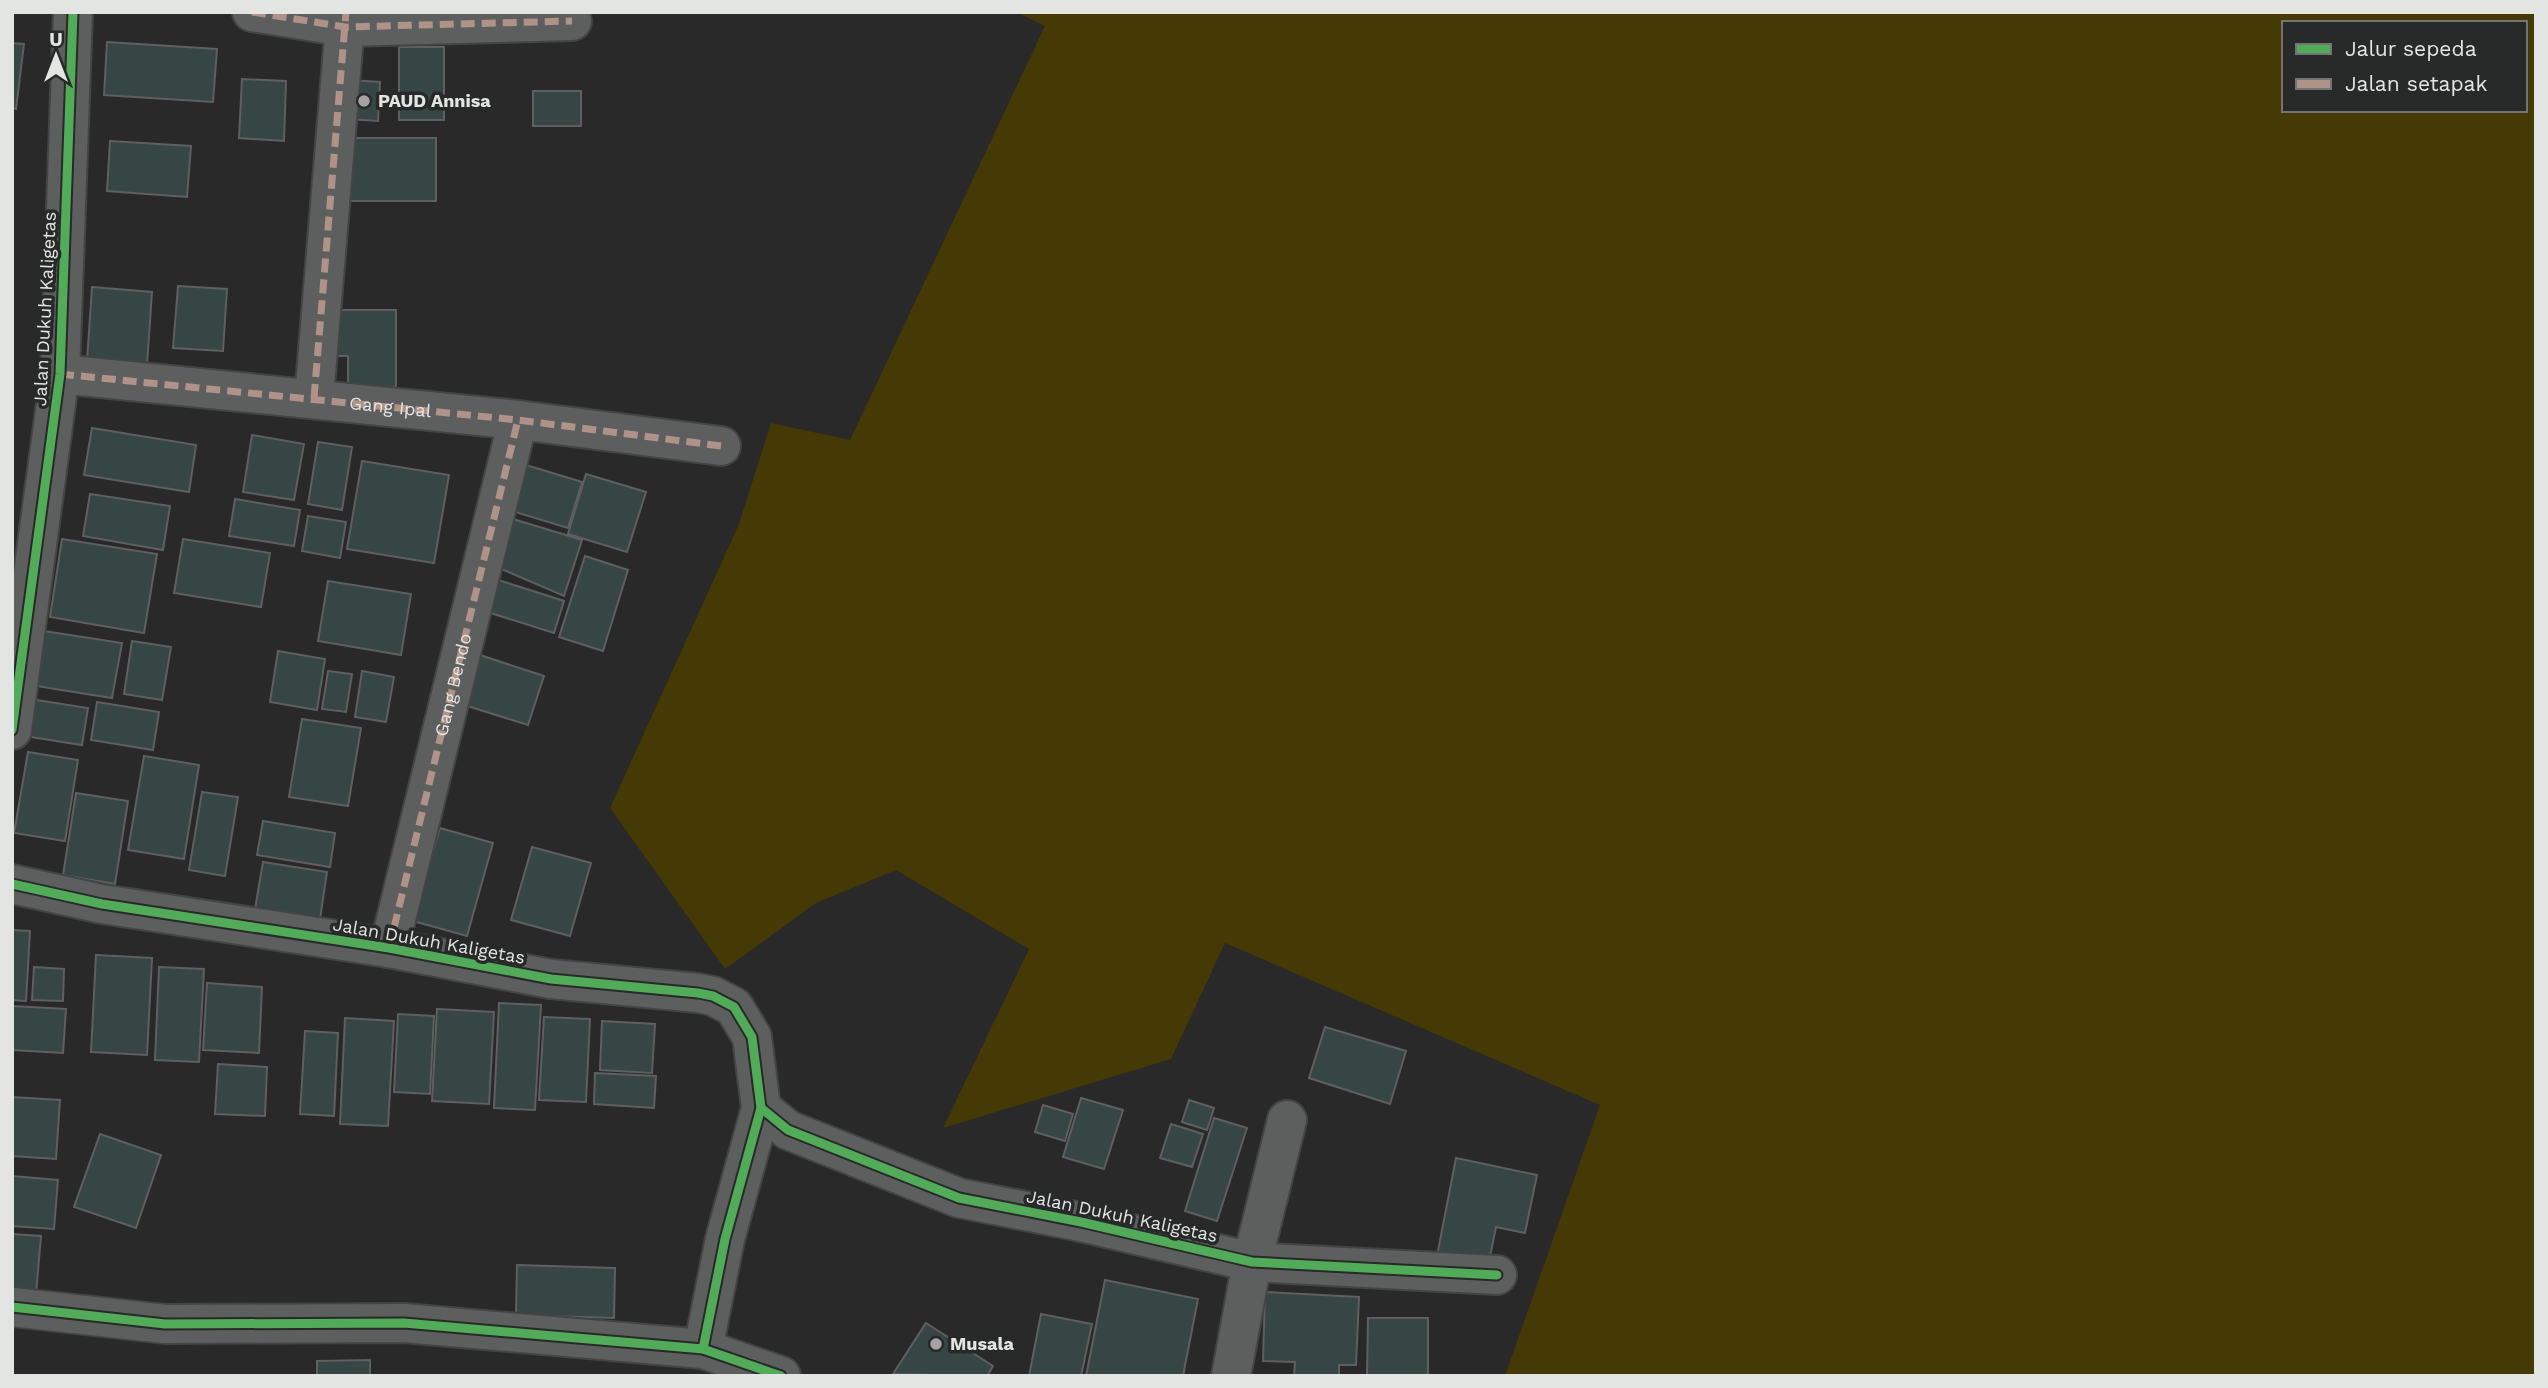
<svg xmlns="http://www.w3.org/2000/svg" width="2548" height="1388" font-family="'Work Sans',sans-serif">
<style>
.green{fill:#453905;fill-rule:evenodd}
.building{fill:#354644;stroke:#5e5f5e;stroke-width:2}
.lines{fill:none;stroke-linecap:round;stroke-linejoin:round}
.street-casing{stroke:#434443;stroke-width:42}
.street{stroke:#5d5f5e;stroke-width:38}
.quiet{stroke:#af9288;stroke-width:7;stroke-dasharray:14 7;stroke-linecap:butt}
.cycleway-casing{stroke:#272a28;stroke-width:13}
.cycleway{stroke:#51ab58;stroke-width:9}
.poi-dot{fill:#a2a3a2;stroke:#272a28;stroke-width:2.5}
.labels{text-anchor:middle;stroke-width:7;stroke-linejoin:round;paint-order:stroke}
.poi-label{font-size:18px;font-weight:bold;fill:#e3e5e3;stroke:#272a28;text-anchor:start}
.street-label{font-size:18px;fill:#e3e5e3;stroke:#272a28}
</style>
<rect width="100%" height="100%" fill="#282928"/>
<path class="green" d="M1016,12h1520v1364h-1031l95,-271 -375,-162 -54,116 -228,69 86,-179 -133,-79 -80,33 -91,66 -115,-161 129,-284 32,-101 79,17 195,-414zM2284,23h241v87h-241z"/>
<g class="building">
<path d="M107,42l110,7 -4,53 -109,-7z"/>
<path d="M12,43l12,1 -8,65 -4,-1z"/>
<rect x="399" y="47" width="45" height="73"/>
<path d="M242,79l44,2 -2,60 -45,-3z"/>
<path d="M350,80l30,2 -2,39 -30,-2z"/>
<rect x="533" y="91" width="48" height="35"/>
<rect x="340" y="138" width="96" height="63"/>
<path d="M110,141l81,5 -4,51 -80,-6z"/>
<path d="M178,286l49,3 -4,62 -50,-3z"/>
<path d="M92,287l60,5 -5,73 -60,-4z"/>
<path d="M328,310h68v77h-48v-31h-20z"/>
<path d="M92,428l104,17 -7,47 -105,-17z"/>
<path d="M252,435l52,9 -10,56 -51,-8z"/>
<path d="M318,442l34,5 -10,63 -34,-6z"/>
<path d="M362,461l87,14 -15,88 -87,-14z"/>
<path d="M516,462l66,20 -14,46 -66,-20z"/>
<path d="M586,474l60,18 -19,60 -59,-18z"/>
<path d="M90,494l80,12 -7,44 -80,-14z"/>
<path d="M235,499l65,11 -6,36 -65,-10z"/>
<path d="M308,516l38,6 -6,36 -38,-7z"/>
<path d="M513,519l69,21 -18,56 -65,-28z"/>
<path d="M62,539l95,15 -13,79 -94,-16z"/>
<path d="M183,539l87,14 -9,54 -87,-14z"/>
<path d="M585,556l43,14 -25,81 -44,-14z"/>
<path d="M489,577l75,24 -10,32 -76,-24z"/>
<path d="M328,581l83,13 -10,61 -83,-14z"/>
<path d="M44,631l78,12 -10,55 -76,-12z"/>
<path d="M132,641l39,6 -9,53 -38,-6z"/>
<path d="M278,651l47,8 -8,51 -47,-8z"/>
<path d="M477,654l67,22 -16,49 -67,-21z"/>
<path d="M328,671l24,3 -6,38 -24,-3z"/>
<path d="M362,671l32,6 -8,45 -31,-5z"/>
<path d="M30,699l58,9 -6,37 -58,-9z"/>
<path d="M97,702l62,10 -6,38 -62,-10z"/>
<path d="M302,719l59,9 -13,78 -59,-9z"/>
<path d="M28,752l50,8 -13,81 -51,-8z"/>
<path d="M144,756l55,9 -15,94 -56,-9z"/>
<path d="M202,792l36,5 -13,79 -36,-6z"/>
<path d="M76,793l52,8 -13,83 -52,-9z"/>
<path d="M263,821l72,12 -5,34 -73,-12z"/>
<path d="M440,828l53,15 -26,93 -54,-15z"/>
<path d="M532,847l59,16 -21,73 -59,-16z"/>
<path d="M263,862l64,10 -7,47 -65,-10z"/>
<path d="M12,930l18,1 -4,70 -14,-1z"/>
<path d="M96,955l56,3 -5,97 -56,-3z"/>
<path d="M34,967l30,2 -1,32 -31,-1z"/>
<path d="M159,967l45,2 -5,93 -44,-2z"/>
<path d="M207,983l55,4 -3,66 -56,-3z"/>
<path d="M499,1003l42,2 -6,105 -41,-2z"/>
<path d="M12,1006l54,3 -3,44 -51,-3z"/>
<path d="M437,1009l57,3 -5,92 -57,-3z"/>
<path d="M398,1014l36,2 -4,78 -36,-2z"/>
<path d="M544,1017l46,2 -4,83 -47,-2z"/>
<path d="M345,1018l49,3 -6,105 -48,-2z"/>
<path d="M602,1021l53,3 -3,49 -52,-3z"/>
<path d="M1325,1027l81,24 -16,53 -81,-26z"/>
<path d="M305,1031l33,2 -4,83 -34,-2z"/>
<path d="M218,1064l49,3 -2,49 -50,-2z"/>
<path d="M595,1073l61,3 -2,32 -60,-4z"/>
<path d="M12,1097l48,3 -4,59 -44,-3z"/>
<path d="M1081,1098l42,12 -19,59 -41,-12z"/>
<path d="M1189,1100l25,8 -7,22 -25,-8z"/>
<path d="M1043,1105l30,9 -8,27 -30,-9z"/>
<path d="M1214,1118l33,10 -30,93 -32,-10z"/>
<path d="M1171,1124l32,10 -11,33 -32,-9z"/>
<path d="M100,1134l61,21 -25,73 -62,-21z"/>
<path d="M1456,1158l81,17 -12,58 -29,-6 -9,44 -51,-10z"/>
<path d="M12,1176l46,4 -4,49 -42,-3z"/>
<path d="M12,1234l29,2 -5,58 -24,-2z"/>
<path d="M517,1265l98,3 -1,50 -98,-3z"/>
<path d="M1105,1280l93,19 -15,77h-97z"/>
<path d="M1265,1292l94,5 -3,68h-17v11h-45l1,-14 -32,-1z"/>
<path d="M1041,1314l51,10 -11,52h-52z"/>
<path d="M1368,1318h60v58h-61z"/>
<path d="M926,1323l67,43 -6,10 -94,-2z"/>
<path d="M370,1360v16h-53v-15z"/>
</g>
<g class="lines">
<defs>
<g id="street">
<path d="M252,12l93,15 227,-6"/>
<path id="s1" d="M60,374l458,46 203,26"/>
<path d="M314,398l32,-386"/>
<path d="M12,730l48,-356 13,-362"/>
<path d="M12,884l90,20 287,44 162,31 147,14 15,3 21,11 18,30 9,71 -36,131 -22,110"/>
<path d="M389,948l129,-528"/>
<path d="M761,1108l27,22 171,68 122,24 171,40 245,13"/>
<path d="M12,1307l153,17 239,-1 299,26 78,27"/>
<path d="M1231,1376l21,-114 35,-142"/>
</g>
</defs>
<use href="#street" class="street-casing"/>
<use href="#street" class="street"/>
<g class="quiet">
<path d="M252,12l93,15 227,-6"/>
<path d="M60,374l458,46 203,26"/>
<path d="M314,398l32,-386"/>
<path id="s2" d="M389,948l129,-528"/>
</g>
<defs>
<g id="cycleway">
<path d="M12,730l48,-356 13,-362"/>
<path d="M12,884l90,20 287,44 162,31 147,14 15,3 21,11 18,30 9,71 -36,131 -22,110"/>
<path d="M761,1108l27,22 171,68 122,24 171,40 245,13"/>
<path d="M12,1307l153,17 239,-1 299,26 78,27"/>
</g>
</defs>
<use href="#cycleway" class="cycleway-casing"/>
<use href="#cycleway" class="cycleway"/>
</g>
<g class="poi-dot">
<circle cx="364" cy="101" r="7"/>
<circle cx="936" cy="1344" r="7"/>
</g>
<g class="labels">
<g class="poi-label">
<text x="378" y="107">PAUD Annisa</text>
<text x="950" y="1350">Musala</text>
</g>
<g class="street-label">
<text transform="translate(45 309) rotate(-87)" y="6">Jalan Dukuh Kaligetas</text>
<text dy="6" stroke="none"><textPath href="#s1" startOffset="332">Gang Ipal</textPath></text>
<text dy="6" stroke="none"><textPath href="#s2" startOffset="271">Gang Bendo</textPath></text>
<text transform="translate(429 941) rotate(10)" y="6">Jalan Dukuh Kaligetas</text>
<text transform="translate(1122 1216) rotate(12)" y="6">Jalan Dukuh Kaligetas</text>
</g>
</g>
<rect width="2548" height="1388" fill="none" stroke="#e3e5e3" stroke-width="28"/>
<rect x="2282" y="21" width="245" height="91" fill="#272a28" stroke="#727573" stroke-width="2"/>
<rect x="2296" y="44" width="35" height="10" fill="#51ab58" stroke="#727573" stroke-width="2"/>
<text x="2345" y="56" font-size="21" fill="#e3e5e3">Jalur sepeda</text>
<rect x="2296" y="79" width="35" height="10" fill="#af9288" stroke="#727573" stroke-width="2"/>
<text x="2345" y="91" font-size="21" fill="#e3e5e3">Jalan setapak</text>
<g transform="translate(56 56)" stroke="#272a28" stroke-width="5" paint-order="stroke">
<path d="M0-5L12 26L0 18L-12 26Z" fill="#e3e5e3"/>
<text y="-10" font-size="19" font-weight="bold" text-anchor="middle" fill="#e3e5e3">U</text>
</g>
</svg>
